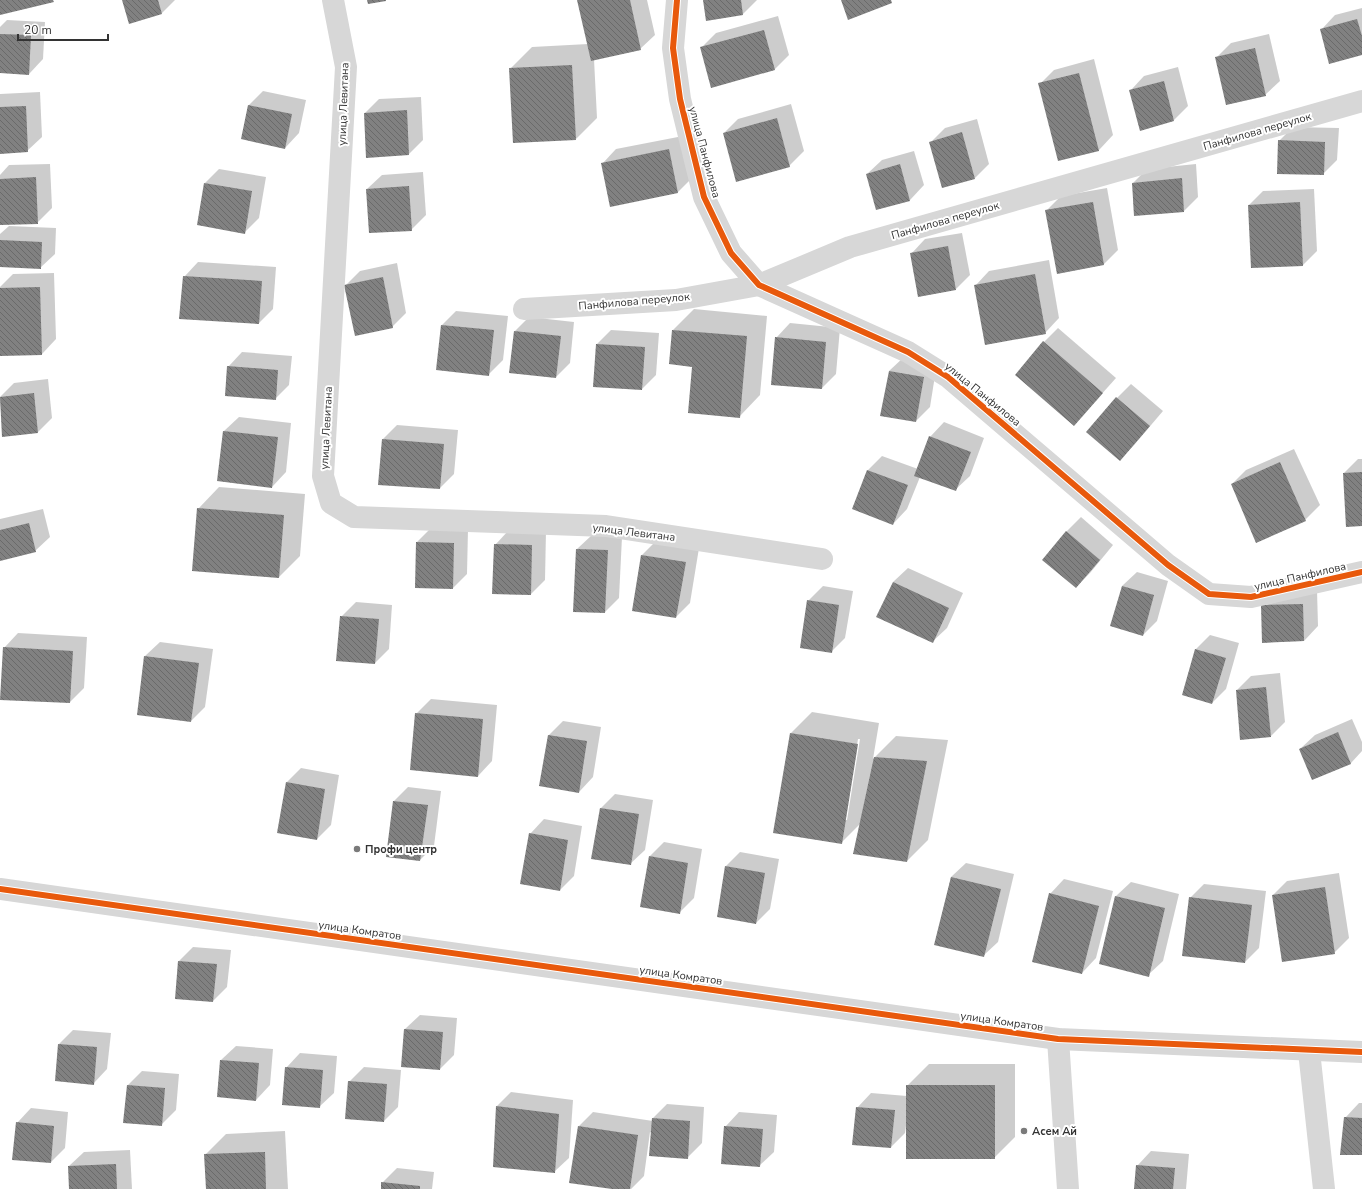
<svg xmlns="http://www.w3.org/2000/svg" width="1362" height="1189" font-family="'Nunito Sans',sans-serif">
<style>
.shadow{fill:#0003;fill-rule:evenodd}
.building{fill:url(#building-back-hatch)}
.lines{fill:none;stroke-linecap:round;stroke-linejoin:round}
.minor{stroke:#d7d7d7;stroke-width:22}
.cycleway-casing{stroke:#fff;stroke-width:8}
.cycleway{stroke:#e8590c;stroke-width:6}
.poi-dot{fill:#7a7a7a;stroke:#fff;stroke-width:1.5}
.labels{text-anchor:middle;stroke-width:4;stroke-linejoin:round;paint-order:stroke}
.street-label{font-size:11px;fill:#333;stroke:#fff}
.poi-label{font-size:11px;font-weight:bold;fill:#333;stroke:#fff;text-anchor:start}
</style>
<defs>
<pattern id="building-back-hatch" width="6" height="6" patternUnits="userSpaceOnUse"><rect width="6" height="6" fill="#818181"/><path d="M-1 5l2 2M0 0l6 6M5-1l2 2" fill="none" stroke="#6a6a6a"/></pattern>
</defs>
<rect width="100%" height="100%" fill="#fff"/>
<g class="shadow">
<path d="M123,0h52l-13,13 -33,9z"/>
<path d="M578,0h69l8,35 -15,14 -46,10 3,59 -21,21 -65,-71 21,-21 56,-3z"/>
<path d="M704,0h53l-14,14z"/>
<path d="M1362,8v46l-41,-24 14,-15z"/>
<path d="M778,16l11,39 -15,15 -73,-22 15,-15z"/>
<path d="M7,20l38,2 -2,37 -14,15 -29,-2v-45z"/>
<path d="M1269,34l11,47 -15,14 -49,-37 15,-15z"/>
<path d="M1094,59l19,76 -14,15 -40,10 -19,-76 14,-14z"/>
<path d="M1178,67l10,39 -14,14 -44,-29 14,-15z"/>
<path d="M263,91l43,9 -7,33 -14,15 -43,-10 7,-33z"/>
<path d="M40,92l2,45 -15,14 -27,2v-59z"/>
<path d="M421,97l2,43 -14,14 -44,-41 14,-14z"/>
<path d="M791,104l13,47 -15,15 -65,-33 14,-14z"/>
<path d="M977,119l12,45 -14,14 -44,-36 14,-14z"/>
<path d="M1293,127l46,1 -2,32 -14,14 -44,-33z"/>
<path d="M683,136l9,42 -14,14 -76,-28 14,-15z"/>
<path d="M914,151l10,34 -14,15 -43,-26 15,-14z"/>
<path d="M50,164l2,44 -15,15 -37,1v-49l9,-10z"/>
<path d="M1196,164l2,33 -14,14 -51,-28 14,-14z"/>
<path d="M219,169l47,8 -7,41 -14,14 -40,-49z"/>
<path d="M423,172l3,43 -15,15 -44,-41 15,-14z"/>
<path d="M1107,188l11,62 -14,14 -46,9 -12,-62 15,-15z"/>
<path d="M1314,189l3,62 -14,14 -54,-60 14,-14z"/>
<path d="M9,226l47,2 -1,26 -15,14 -40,-2v-32z"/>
<path d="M962,233l8,42 -14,14 -45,-35 14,-15z"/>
<path d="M1049,260l10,58 -14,15 -70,-47 14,-15z"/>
<path d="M198,262l78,5 -3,42 -14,14 -75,-46z"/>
<path d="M397,263l9,50 -14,14 -46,-42 14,-14z"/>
<path d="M54,273l2,66 -14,15 -42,1v-68l13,-13z"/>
<path d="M694,309l73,7 -7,79 -21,22 -46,-51 -20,-36z"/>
<path d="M456,311l52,5 -5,44 -15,15 -46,-50z"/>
<path d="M529,317l45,5 -4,41 -14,14 -41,-46z"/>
<path d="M790,323l50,5 -4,46 -14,14 -46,-50z"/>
<path d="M1058,328l58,50 -42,47 -30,-83z"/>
<path d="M611,330l48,3 -3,42 -14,14 -46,-44z"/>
<path d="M242,352l50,4 -3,29 -14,14 -47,-32z"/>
<path d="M904,357l33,6 -7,44 -14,14 -27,-50z"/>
<path d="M48,379l4,39 -14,14 -35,3 -3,-38 14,-14z"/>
<path d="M1131,384l32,27 -29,34 -14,14 -32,-27 29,-34z"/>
<path d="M239,417l52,6 -5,49 -14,15 -54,-7 6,-49z"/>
<path d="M944,422l40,16 -14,38 -15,14 -35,-13 -13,32 -14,15 -40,-15 15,-39 14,-14 36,13 12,-32z"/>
<path d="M397,425l61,5 -4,44 -14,14 -57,-49z"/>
<path d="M1294,449l26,56 -15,15 -73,-36 14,-14z"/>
<path d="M1358,459h4v66l-18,-52z"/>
<path d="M219,487l86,7 -5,62 -21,21 -81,-68z"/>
<path d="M43,509l7,28 -15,14 -35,9v-41z"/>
<path d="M1081,517l32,28 -23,28 -14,14 -10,-55z"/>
<path d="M431,528l37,1 -1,45 -14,14 -37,-1 1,-45z"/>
<path d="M509,530l37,1 -1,49 -14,14 -36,-49z"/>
<path d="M592,535l30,2 -3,61 -14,14 -28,-63z"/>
<path d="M656,541l43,7 -9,55 -14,14 -34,-62z"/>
<path d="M908,568l55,25 -16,35 -15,14 -39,-60z"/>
<path d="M1137,572l31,9 -11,40 -14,14 -21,-49z"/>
<path d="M823,586l30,5 -8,47 -14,14 -23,-51z"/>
<path d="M1317,590l1,36 -14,15 -41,1 -1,-36z"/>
<path d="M356,602l36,3 -3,44 -14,14 -34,-46z"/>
<path d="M18,633l69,4 -3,51 -14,14 -66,-54z"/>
<path d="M1210,635l29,8 -13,46 -14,14 -29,-8 13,-46z"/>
<path d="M160,642l53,7 -8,58 -14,14 -53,-7 7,-58z"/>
<path d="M1280,673l5,49 -14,14 -34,-46 14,-14z"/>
<path d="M431,699l66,6 -5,56 -14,15 -62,-62z"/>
<path d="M812,712l67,11 -6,36 23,-23 52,4 -20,100 -21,21 -47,-37 -19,19 -67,-11 17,-99zM858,739h2l-13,81h-2z"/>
<path d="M1352,719l10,23v9l-11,12 -38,16 -13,-30 15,-14z"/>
<path d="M563,721l38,6 -8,50 -14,15 -30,-57z"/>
<path d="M301,768l38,7 -8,50 -14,14 -30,-57z"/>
<path d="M408,787l33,4 -7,55 -14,14 -33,-4 7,-55z"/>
<path d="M615,794l38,6 -8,50 -15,14 -38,-6 9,-50z"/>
<path d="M544,819l38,7 -8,50 -14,14 -30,-56z"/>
<path d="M664,842l38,7 -8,49 -15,15 -29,-57z"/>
<path d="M740,852l39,7 -9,50 -14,14 -30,-57z"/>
<path d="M966,863l48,11 -16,68 -15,14 -48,-12 16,-67z"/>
<path d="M1339,873l10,65 -15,15 -61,-58 14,-14z"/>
<path d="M1064,879l49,12 -17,67 -14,15 -32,-79z"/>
<path d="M1131,882l48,12 -16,67 -15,14 -48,-12 16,-67z"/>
<path d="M1204,884l62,7 -7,57 -14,14 -55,-64z"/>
<path d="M193,947l38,3 -4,37 -14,14 -37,-3 3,-37z"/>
<path d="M420,1015l37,3 -3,37 -14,14 -35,-40z"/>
<path d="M73,1030l38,3 -4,36 -14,15 -34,-40z"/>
<path d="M236,1046l37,3 -3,36 -14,15 -38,-4 3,-36z"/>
<path d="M300,1053l37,3 -3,37 -15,14 -33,-39z"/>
<path d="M929,1064h86v73l-21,21 -87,-32h-1l-1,7 -14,14 -34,-39 14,-15 36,3v-10z"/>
<path d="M364,1067l37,3 -3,37 -14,14 -35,-39z"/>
<path d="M142,1071l37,3 -3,36 -15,15 -37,-3 4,-37z"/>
<path d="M511,1092l62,8 -4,58 -15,14 -57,-66z"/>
<path d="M1359,1103h3v51l-17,-36z"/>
<path d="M667,1104l37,3 -2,36 -15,15 -37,-26 -6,44 -13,13h-12l-40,-63 14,-14 60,9v-3z"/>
<path d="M31,1108l37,4 -3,36 -14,14 -34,-39z"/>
<path d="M739,1112l38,3 -3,37 -15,14 -34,-39z"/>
<path d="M285,1131l3,58h-81l-2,-34 21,-21z"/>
<path d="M130,1150l2,39h-62l-1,-23 15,-14z"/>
<path d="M1151,1151l38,3 -3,35h-51l2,-23z"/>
<path d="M397,1168l37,4 -2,17h-50v-6z"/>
</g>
<g class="building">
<path d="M0,0h53l1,2 -54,13z"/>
<path d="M122,0h36l4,14 -33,10z"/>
<path d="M367,0h19v1l-18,3z"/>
<path d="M577,0h53l11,50 -50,11z"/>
<path d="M703,0h38l2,15 -37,6z"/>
<path d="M841,0h50l1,3 -44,17z"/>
<path d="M1357,19l5,17v19l-33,9 -9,-35z"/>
<path d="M764,30l11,40 -64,18 -11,-41z"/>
<path d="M0,34l31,1 -2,40 -29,-2z"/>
<path d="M1255,48l11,48 -40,9 -11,-48z"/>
<path d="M572,65l4,75 -63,3 -4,-75z"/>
<path d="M1079,73l20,78 -41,10 -20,-78z"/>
<path d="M1164,81l10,40 -34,10 -11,-41z"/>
<path d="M248,105l44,9 -7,35 -44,-10z"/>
<path d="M26,106l2,46 -28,2v-47z"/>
<path d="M407,110l2,45 -43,3 -2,-45z"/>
<path d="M777,118l13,49 -54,15 -13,-49z"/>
<path d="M962,132l13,47 -33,9 -13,-46z"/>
<path d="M1278,140l47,2 -1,33 -47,-1z"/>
<path d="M669,149l9,44 -68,14 -9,-44z"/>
<path d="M900,164l10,37 -34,9 -10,-36z"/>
<path d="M36,177l2,47 -38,1v-46z"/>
<path d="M1182,178l2,34 -50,4 -2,-33z"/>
<path d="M204,183l48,8 -7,43 -48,-9z"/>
<path d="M409,186l3,45 -43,2 -3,-44z"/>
<path d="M1093,202l11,63 -47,9 -12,-64z"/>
<path d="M1300,202l3,64 -52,2 -3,-63z"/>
<path d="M0,240l42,2 -1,27 -41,-2z"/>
<path d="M948,246l8,44 -38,7 -8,-44z"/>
<path d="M1035,274l11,60 -61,11 -11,-60z"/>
<path d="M183,276l79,5 -3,43 -80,-5z"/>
<path d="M383,277l10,51 -38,8 -11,-51z"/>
<path d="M40,287l2,68 -42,1v-68z"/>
<path d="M441,325l53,5 -5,46 -53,-6z"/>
<path d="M672,330l75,6 -7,82 -52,-5 4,-46 -23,-3z"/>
<path d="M514,331l47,5 -5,42 -47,-5z"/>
<path d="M775,337l51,5 -4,47 -51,-4z"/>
<path d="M1043,341l60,52 -29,33 -59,-51z"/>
<path d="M596,344l49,3 -3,43 -49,-3z"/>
<path d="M227,366l51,4 -2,30 -51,-4z"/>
<path d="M889,371l35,6 -8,45 -36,-6z"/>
<path d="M34,393l4,40 -36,4 -2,-40z"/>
<path d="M1116,397l34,29 -30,35 -34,-29z"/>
<path d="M223,431l55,6 -6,51 -55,-7z"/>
<path d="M929,436l42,16 -15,39 -42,-15z"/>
<path d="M382,439l62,5 -4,45 -62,-4z"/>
<path d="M1280,462l26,59 -50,22 -25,-59z"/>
<path d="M867,470l41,15 -15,40 -41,-16z"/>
<path d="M1362,472v54l-16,1 -3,-54z"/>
<path d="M197,508l87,7 -5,63 -87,-7z"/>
<path d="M29,523l7,29 -36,9v-31z"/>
<path d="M1066,531l34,29 -24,28 -34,-28z"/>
<path d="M416,542l38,1 -1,46 -38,-1z"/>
<path d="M494,544l38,1 -1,50 -39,-1z"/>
<path d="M576,549l32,1 -3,63 -32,-1z"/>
<path d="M641,555l45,7 -10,56 -44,-7z"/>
<path d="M893,582l56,26 -16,35 -57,-26z"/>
<path d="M1122,586l32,9 -11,41 -33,-10z"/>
<path d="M807,600l32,5 -7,48 -32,-5z"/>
<path d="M1303,604l1,37 -42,2 -1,-38z"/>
<path d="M340,616l39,3 -4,45 -39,-3z"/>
<path d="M3,647l70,4 -3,52 -70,-3z"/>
<path d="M1195,649l31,9 -14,46 -30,-9z"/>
<path d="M144,656l55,7 -8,59 -54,-7z"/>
<path d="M1266,687l5,50 -31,3 -4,-50z"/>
<path d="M415,713l68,6 -5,58 -68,-7z"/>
<path d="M1338,732l13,32 -39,16 -13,-31z"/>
<path d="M790,733l68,11 -16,100 -69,-11z"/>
<path d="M548,735l39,6 -8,52 -40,-7z"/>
<path d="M874,757l53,4 -20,101 -54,-8z"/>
<path d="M286,782l39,7 -8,51 -40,-7z"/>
<path d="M393,801l35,4 -8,56 -34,-4z"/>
<path d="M600,808l39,6 -8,51 -40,-6z"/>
<path d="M529,833l39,7 -8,51 -40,-7z"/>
<path d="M649,856l39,7 -8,51 -40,-7z"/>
<path d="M725,866l40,7 -9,51 -39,-7z"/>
<path d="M951,877l50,12 -17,68 -50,-12z"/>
<path d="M1325,887l10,67 -53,8 -10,-67z"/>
<path d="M1049,893l50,13 -17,68 -50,-12z"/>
<path d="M1115,896l50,12 -16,69 -50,-13z"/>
<path d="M1189,897l63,8 -7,58 -63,-7z"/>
<path d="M178,961l39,3 -4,38 -38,-3z"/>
<path d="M404,1029l39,3 -3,38 -39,-3z"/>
<path d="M58,1044l39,3 -3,38 -39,-4z"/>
<path d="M220,1060l39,3 -3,38 -39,-4z"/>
<path d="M285,1067l38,3 -3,38 -38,-3z"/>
<path d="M348,1081l39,3 -3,38 -39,-3z"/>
<path d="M127,1085l38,3 -3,38 -39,-3z"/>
<rect x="906" y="1085" width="89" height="74"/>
<path d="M496,1106l63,8 -4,59 -62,-6z"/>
<path d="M856,1107l39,3 -4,38 -39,-3z"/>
<path d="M1344,1117l18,1v37h-22z"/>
<path d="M652,1118l38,3 -2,38 -39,-3z"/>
<path d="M16,1122l38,4 -3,37 -39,-3z"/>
<path d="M578,1126l60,9 -8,54h-18l-43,-6z"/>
<path d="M724,1126l39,3 -3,38 -39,-3z"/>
<path d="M265,1152l1,37h-60l-2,-35z"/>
<path d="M116,1164l1,25h-48l-1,-23z"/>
<path d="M1136,1165l39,3 -2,21h-39z"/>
<path d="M381,1182l39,4v3h-39z"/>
</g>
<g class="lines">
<g class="minor">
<path d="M333,0l13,67 -23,409 8,27 23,14 252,9 216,33"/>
<path d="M677,0l-4,48 7,51 24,98 27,56 28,32 149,67 40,25 220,188 41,29 42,3 111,-25"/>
<path d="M524,309l152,-9 83,-15 91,-38 512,-146"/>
<path d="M0,889l1058,150 304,13"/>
<path d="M1058,1039l10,150"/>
<path d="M1309,1051l15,138"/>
</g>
<defs>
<g id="cycleway">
<path d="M677,0l-4,48 7,51 24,98 27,56 28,32 149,67 40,25 220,188 41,29 42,3 111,-25"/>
<path d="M0,889l1058,150 304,13"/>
</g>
</defs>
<use href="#cycleway" class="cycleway-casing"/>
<use href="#cycleway" class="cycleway"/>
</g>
<g class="poi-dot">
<circle cx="357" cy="849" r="4"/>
<circle cx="1024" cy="1131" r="4"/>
</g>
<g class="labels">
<g class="street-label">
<text transform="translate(343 104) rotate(-88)" y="4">улица Левитана</text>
<text transform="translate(1257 131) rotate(-16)" y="4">Панфилова переулок</text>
<text transform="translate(705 152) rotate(75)" y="4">улица Панфилова</text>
<text transform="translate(945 220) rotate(-16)" y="4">Панфилова переулок</text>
<text transform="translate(634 301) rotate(-5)" y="4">Панфилова переулок</text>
<text transform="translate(983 394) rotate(39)" y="4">улица Панфилова</text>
<text transform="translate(326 428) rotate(-87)" y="4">улица Левитана</text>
<text transform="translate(634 532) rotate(7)" y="4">улица Левитана</text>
<text transform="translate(1300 576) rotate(-13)" y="4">улица Панфилова</text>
<text transform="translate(360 930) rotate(8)" y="4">улица Комратов</text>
<text transform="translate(681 975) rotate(8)" y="4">улица Комратов</text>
<text transform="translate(1002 1021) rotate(8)" y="4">улица Комратов</text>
</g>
<g class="poi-label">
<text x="365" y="853">Профи центр</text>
<text x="1032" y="1135">Асем Ай</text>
</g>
</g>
<path d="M18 34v6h90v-6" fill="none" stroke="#333333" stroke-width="2"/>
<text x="24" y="34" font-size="12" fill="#333333" stroke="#ffffff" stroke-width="3" paint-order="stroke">20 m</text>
</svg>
